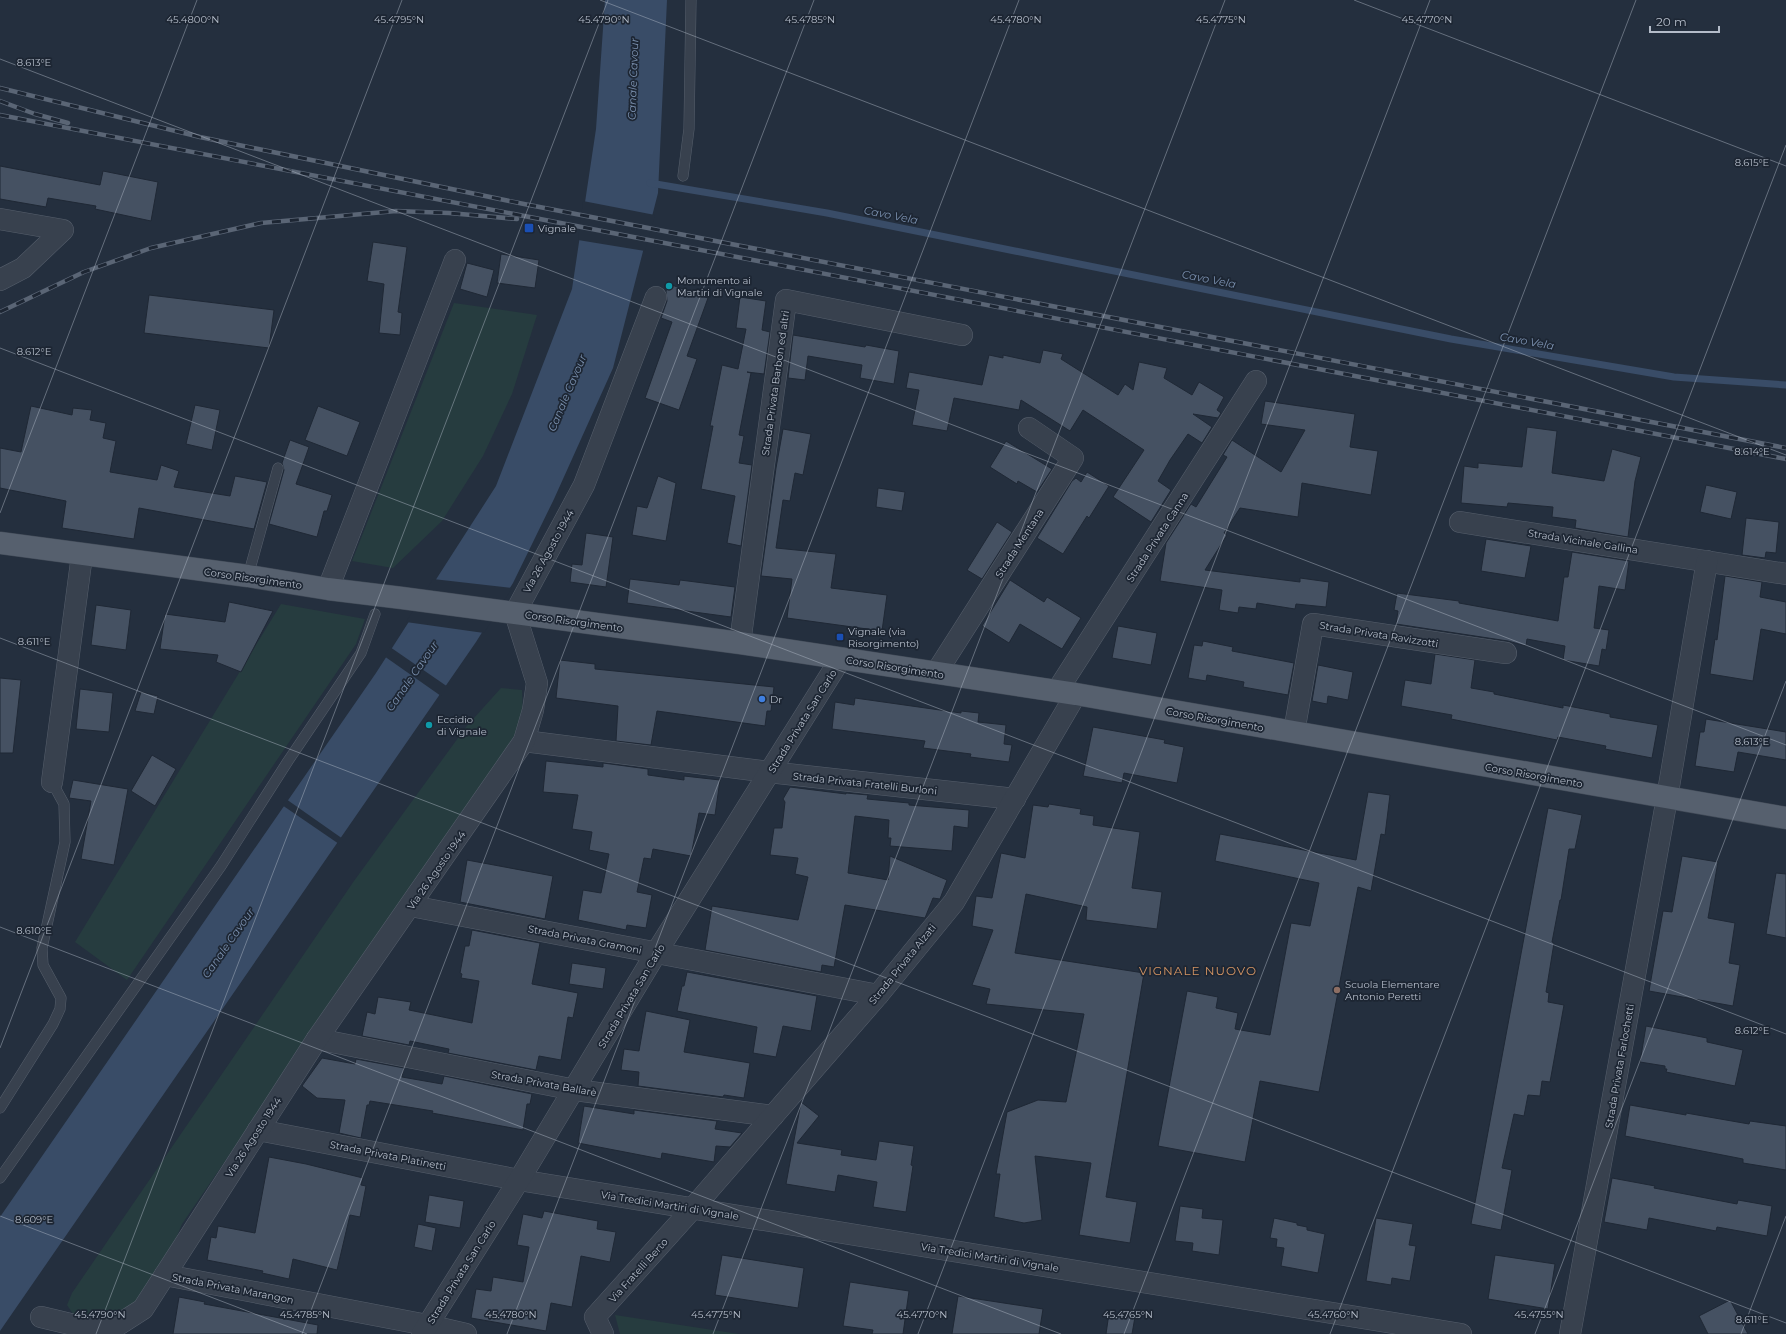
<svg xmlns="http://www.w3.org/2000/svg" width="1786" height="1334" font-family="Montserrat,sans-serif">
<style>
.green{fill:#263c3f}
.water{fill:#394c67}
.pier{fill:#242f3e}
.lines{fill:none;stroke-linecap:round;stroke-linejoin:round}
.stream{stroke:#394c67;stroke-width:7}
.building{fill:#455162;stroke:#1f2835}
.lane-casing{stroke:#565f6c;stroke-width:11}
.street-casing{stroke:#565f6c;stroke-width:22}
.primary-casing{stroke:#414a57;stroke-width:23}
.lane{stroke:#38414e;stroke-width:10}
.street{stroke:#38414e;stroke-width:21}
.primary{stroke:#56606e;stroke-width:22}
.rail-casing{stroke:#5a6575;stroke-width:4.5}
.rail{stroke:#1d2633;stroke-width:3;stroke-dasharray:9;stroke-linecap:butt}
.ticks{fill:none;stroke:#b4bcc9;stroke-width:1;stroke-opacity:0.45}
.transit-dot{fill:#1a4fb4;stroke:#1d2633;stroke-width:1.5}
.culture-dot{fill:#0f9aa8;stroke:#1d2633;stroke-width:1.5}
.shop-dot{fill:#3f7fe0;stroke:#1d2633;stroke-width:1.5}
.education-dot{fill:#8d6e63;stroke:#1d2633;stroke-width:1.5}
.labels{text-anchor:middle;stroke-width:3.5;stroke-linejoin:round;paint-order:stroke}
.poi-label{font-size:10px;fill:#b4bcc9;stroke:#1d2633;text-anchor:start}
.street-label{font-size:10px;fill:#b4bcc9;stroke:#1d2633}
.water-label{font-size:11px;font-style:italic;fill:#7c92b1;stroke:#1d2633}
.quarter-label{font-size:12px;letter-spacing:1px;fill:#d59563;stroke:#1d2633}
.ticks-label{font-size:10px;text-anchor:middle;fill:#b4bcc9;stroke:#1d2633;stroke-width:3.5;stroke-linejoin:round;paint-order:stroke}
</style>
<rect width="100%" height="100%" fill="#242f3e"/>
<g class="green">
<path d="M454,303l83,12 -25,79 -29,62 -41,65 -49,47 -41,-7z"/>
<path d="M281,604l84,15 -9,25 -229,336 -52,-38z"/>
<path d="M501,688l21,2 1,25 -7,22 -334,487 -15,36 -31,43 -12,11 -22,7 -27,-4 -8,-12 5,-12 282,-412 112,-154z"/>
<path d="M615,1315l124,19h-119z"/>
</g>
<path class="water" d="M605,0h62l-9,193 -45,175 -59,131 -41,84 -37,59 -476,689v-114l376,-544 120,-187 76,-197 24,-160z"/>
<g class="pier">
<path d="M583,201l72,14 -10,36 -67,-11z"/>
<path d="M433,579l79,9 -28,45 -78,-11z"/>
<path d="M390,647l58,40 -7,9 -57,-40z"/>
<path d="M286,799l57,40 -4,5 -57,-39z"/>
</g>
<g class="lines">
<path class="stream" d="M650,183l177,30 624,126 223,38 112,8"/>
</g>
<g class="building">
<path d="M0,166l100,19 3,-14 55,11 -7,39 -56,-12 1,-3 -48,-8 -2,9 -46,-8z"/>
<path d="M373,242l34,5 -9,65 4,1 -2,22 -21,-2 5,-49 -17,-3z"/>
<path d="M501,254l38,6 -4,28 -38,-5z"/>
<path d="M467,263l27,7 -7,27 -27,-8z"/>
<path d="M669,284l39,14 -21,58 10,3 -18,51 -34,-12 27,-76 -11,-4 6,-17 -1,-10z"/>
<path d="M149,295l125,15 -5,38 -125,-15z"/>
<path d="M740,297l26,4 -4,29 8,2 -6,42 -17,-2 4,1 -12,62 5,1 -5,27 13,2 -11,81 -14,-3 8,-47 -34,-7 12,-63h-3l12,-61 16,4 8,-40 -10,-1z"/>
<path d="M793,335l72,12 1,-2 33,6 -5,33 -34,-6 2,-13 -54,-9 -3,24 -17,-2z"/>
<path d="M1043,350l20,4 -2,5 57,36 7,-11 8,6 6,-28 28,6 -3,10 28,17 7,-13 25,15 -7,13 4,3 -3,5 -25,-4 19,13 -10,16 -14,-9 -18,26 -12,21 13,9 -20,32 -38,-25 31,-47 -61,-40 -13,21 -49,-31 -2,10 -65,-12 -7,33 -35,-6 7,-35 -13,-2 3,-16 73,13 7,-30 14,3v-3l37,8z"/>
<path d="M1265,401l90,13 -5,33 28,4 -7,44 -69,-12 -4,34 -58,-9 -16,25 3,2 -22,35 95,12v-4l29,4 -3,25 -30,-3 -1,5 -38,-6 -1,6 -17,-2 -1,6 -19,-3 3,-20 -62,-9 6,-38 25,-39 5,3 31,-50 -4,-2 9,-15 49,32 24,-42 -44,-6z"/>
<path d="M195,405l25,5 -8,40 -26,-6z"/>
<path d="M31,406l41,9 1,-7 19,2 -2,10 16,3 -3,15 13,3 -6,31 47,8 4,-15 18,6 -5,16 56,9 5,-20 32,6 -13,47 -115,-21 -5,31 -72,-11 4,-27 -66,-13v-40l21,4z"/>
<path d="M318,406l42,16 -13,34 -42,-16z"/>
<path d="M1527,427l30,4 -5,42 52,8 8,-32 29,8 -6,24 -7,56 -53,-9 1,-8 -24,-3 1,-10 -45,-4 -1,4 -46,-4 3,-37 14,2v-5l44,4z"/>
<path d="M783,429l28,5 -8,41 -8,-2 -5,28 -7,-1 -7,48 60,6 -5,34 56,7 -5,36 -95,-13 5,-39 -31,-3 15,-108z"/>
<path d="M290,440l19,7 -13,37 36,11 -5,16h-3l-7,26 -48,-13 15,-54 -2,-7z"/>
<path d="M1006,441l46,28 -15,23 -19,-11 -1,3 -27,-17z"/>
<path d="M1087,472l22,14 -20,32 -2,-2 -24,38 -26,-16 35,-57 4,-3 5,4z"/>
<path d="M658,476l18,7 -10,58 -34,-6 5,-29 10,2z"/>
<path d="M1706,485l31,7 -6,27 -31,-7z"/>
<path d="M878,488l27,4 -3,19 -26,-4z"/>
<path d="M1746,518l33,4 -3,31 -10,-1 -1,6 -23,-3z"/>
<path d="M997,522l15,10 -30,47 -15,-9z"/>
<path d="M586,533l27,4 -7,50 -36,-5 2,-18 10,1z"/>
<path d="M1486,539l45,7 -6,32 -44,-7z"/>
<path d="M1572,552l57,9 -4,29 -26,-4 -5,42 15,2 -3,20 -4,-1 -3,17 -36,-6 2,-14 -38,-7 -1,7 -18,-5 -112,-17 2,-13 -4,-1 3,-17 62,8v2l99,18 6,-44h4z"/>
<path d="M1725,576l37,6 -2,15 26,5v32l-25,-5 -8,52 -43,-7 5,-35 2,1z"/>
<path d="M630,579l49,6 1,-5 55,7 -4,30 -104,-14z"/>
<path d="M1010,580l34,22 3,-5 34,21 -19,31 -42,-25 -11,19 -27,-17z"/>
<path d="M229,602l44,9 -32,61 -25,-10 2,-7 -58,-6 5,-35 60,8z"/>
<path d="M96,605l35,5 -5,40 -35,-5z"/>
<path d="M1118,626l39,7 -6,32 -39,-7z"/>
<path d="M1203,641l30,6 -1,4 62,12 -6,32 -45,-8 1,-5 -37,-7 -1,6 -18,-3 6,-33 8,1z"/>
<path d="M1435,654l40,6 -4,28 23,4v2l69,14v-3l47,9v3l48,8 -6,33 -47,-9 1,-3 -48,-9 -1,3 -106,-21 1,-4 -51,-9 4,-26 26,4z"/>
<path d="M560,660l35,4v5l179,18 -3,24h-4l-2,15 -108,-15 -6,34 -35,-4 2,-35 -62,-8z"/>
<path d="M1318,665l35,7 -5,28 -20,-4 -1,8 -15,-3z"/>
<path d="M0,678l21,2 -8,73h-13z"/>
<path d="M80,689l33,4 -4,39 -33,-3z"/>
<path d="M141,692l17,4 -4,18 -19,-3z"/>
<path d="M855,698l106,15v-2l18,2 -1,9 28,3 -2,19 8,1 -3,17 -39,-5 1,-3 -48,-6 2,-7 -93,-12 3,-27 19,3z"/>
<path d="M1706,719l80,13v28l-48,-8 -4,20 -39,-6 5,-34h4z"/>
<path d="M1093,727l72,13 -1,3 20,4 -7,36 -53,-10 -2,10 -39,-7z"/>
<path d="M152,755l24,14 -21,37 -24,-15z"/>
<path d="M546,761l57,6v-4l45,6v6l36,5v-4l36,4 -5,35 -16,-2 -8,43 -38,-7 -2,10 -7,-1 -7,34 15,3 -6,33 -19,-3 -1,5 -48,-10 5,-30 18,3 8,-39 -20,-4 3,-18 -20,-3 6,-34 -35,-3z"/>
<path d="M73,780l55,9 -14,76 -33,-6 10,-58 -22,-3z"/>
<path d="M790,787l56,7v-1l22,2 -1,4 42,4v2l60,5 -1,18 -14,-2 -2,25 -62,-5 1,-8h-3l1,-18 -34,-4 -7,57 40,7 2,-24 57,24 -7,19 -7,-1 -8,20 -80,-13 -11,62 -12,-2 -1,7 -116,-22 7,-44 86,14 10,-43 -13,-3 3,-16 -28,-3 4,-27h8l3,-26 -2,-3z"/>
<path d="M1368,792l22,3 -5,40 -4,-1 -10,57 -13,-4 -39,205 -59,-11 -15,81 -87,-16 29,-155 31,6 -2,11 22,5 -3,16 35,6 21,-112 19,3 9,-43 -104,-22 5,-27 136,26z"/>
<path d="M1049,804l32,5 -1,5 14,2 -1,9 47,7 -8,56 30,4 -5,37 -71,-9 1,-13 -61,-13 -11,59 129,20 -38,224 31,5 -7,41 -51,-8 12,-72 -56,-7 7,64 -18,3 -30,-6 6,-43h-4l11,-62 31,-12 28,2 18,-88 -98,-10 4,-15 -18,-4 21,-55 -21,-4 4,-30 16,2 9,-45 24,5 8,-53 15,2z"/>
<path d="M1548,808l34,7 -7,34h-6l-8,51h-1l-8,42 2,1 -8,49 3,1 -1,9 16,3 -14,77 -8,-1 -2,15 -12,-1 -4,21 -10,-2 -12,54 10,2 -11,60 -30,-6z"/>
<path d="M1682,856l36,6 -10,56 27,5 -6,40 11,2 -7,41 -84,-15 14,-80 9,1z"/>
<path d="M467,860l86,16 -8,43 -85,-17z"/>
<path d="M1776,873l10,1v64l-20,-4z"/>
<path d="M472,930l68,13 -8,41 46,9 -5,25 -5,-1 -7,43 -22,-4 -3,14 -88,-17 1,-4 -39,-8 -1,4 -47,-9 5,-24 8,2 3,-17 33,5 -2,8 63,13 7,-42 -18,-3 1,-4 -2,-1 5,-27h4z"/>
<path d="M572,963l34,5 -3,21 -34,-5z"/>
<path d="M687,972l130,24 -6,35 -28,-5 -7,31 -23,-4 4,-26 -80,-16 5,-25h2z"/>
<path d="M646,1011l44,9 -6,32 66,11 -6,35 -20,-3 -1,2 -85,-11 1,-14 -18,-2 3,-21 15,2z"/>
<path d="M1646,1026l61,12v4l36,8 -8,36 -69,-14 1,-3h-2v-3l-25,-4z"/>
<path d="M322,1058l33,6 1,-5 48,9 -2,9 40,7 2,-8 88,18 -2,10h-3l-4,26 -91,-17 1,-2 -63,-10 -1,4h-2l-6,33 -22,-5 6,-33 -28,-2 -15,-12z"/>
<path d="M801,1102l18,14 -22,27 45,7 -1,5 35,5 3,-19 35,5 -3,19 2,1 -7,46 -33,-5 4,-25 -39,-7 -3,17 -49,-8z"/>
<path d="M1630,1105l56,10v-2l63,11 1,-3 36,5v44l-43,-7v-4l-118,-23z"/>
<path d="M584,1106l50,8v-4l83,11 -2,8 27,4 -12,14 -14,-1 -2,16 -52,-9 -1,6 -83,-16z"/>
<path d="M269,1157l37,7 57,14 -2,7 5,1 -6,31 -10,-2 -13,55 -44,-11 -4,20 -27,-6 1,-2 -56,-11 4,-23 5,1 2,-12 37,7z"/>
<path d="M1612,1178l43,8 -1,2 83,16 1,-4 34,6 -5,30 -50,-9 -1,4 -67,-13 -2,12 -43,-8z"/>
<path d="M429,1195l35,6 -4,27 -35,-6z"/>
<path d="M1180,1206l23,3 -1,9 21,2 -4,35 -27,-4 1,-8 -18,-2z"/>
<path d="M544,1211l54,10 -1,8 19,3 -6,30 -29,-6 -9,51 -21,-4 -5,28 -75,-13 5,-29 15,2 2,-14 30,5 6,-35 -12,-2 6,-31 19,4z"/>
<path d="M1274,1218l23,5v2l10,2v3l18,4 -7,39 -37,-7 3,-18 -8,-1 1,-8 -7,-1z"/>
<path d="M1376,1218l37,6 -4,21 7,1 -6,35 -18,-3 -1,7 -25,-4z"/>
<path d="M418,1224l18,4 -4,23 -18,-4z"/>
<path d="M722,1255l82,13 -6,40 -83,-13z"/>
<path d="M1495,1255l60,9 -7,45 -60,-10z"/>
<path d="M850,1282l59,9 -6,43h-31l1,-4 -30,-4z"/>
<path d="M958,1296l85,13 -4,25h-87z"/>
<path d="M179,1297l26,5 -1,2 114,21 -1,9h-144z"/>
<path d="M1730,1300l18,34h-40l-9,-18z"/>
<path d="M1109,1313l26,4 -3,17h-26z"/>
</g>
<g class="lines">
<defs>
<g id="lane">
<path d="M683,176l6,-47 2,-129"/>
<path d="M248,576l30,-108"/>
<path d="M0,1108l53,-84 7,-15 1,-11 -18,-33 -1,-17 23,-106 -1,-38 -12,-22"/>
<path d="M0,1178l221,-312 67,-105 73,-108 14,-39"/>
</g>
<g id="street">
<path d="M0,219l63,11 -40,38 -23,12"/>
<path d="M1460,522l326,52"/>
<path d="M328,589l127,-329"/>
<path d="M740,643l46,-343 176,35"/>
<path d="M936,673l137,-215 -44,-30"/>
<path d="M1057,691l199,-310"/>
<path d="M1294,732l19,-108 193,29"/>
<path d="M524,741l245,31 246,27"/>
<path d="M52,782l30,-227"/>
<path d="M411,906l467,89"/>
<path d="M317,1039l258,51 198,26"/>
<path d="M258,1130l261,50 942,154"/>
<path d="M165,1275l262,50 39,9"/>
<path d="M41,1317l46,11 28,-1 28,-18 174,-270 207,-298 9,-31 4,-27 -22,-70 69,-128 72,-188"/>
<path d="M422,1334l97,-154 137,-227 185,-295"/>
<path d="M603,1334l-8,-17 98,-109 185,-213 76,-93 122,-208"/>
<path d="M1570,1334l97,-536 40,-237"/>
</g>
<path id="primary" d="M0,543l248,33 80,13 74,9 338,45 336,51 710,124"/>
</defs>
<use href="#lane" class="lane-casing"/>
<use href="#street" class="street-casing"/>
<use href="#primary" class="primary-casing"/>
<use href="#lane" class="lane"/>
<use href="#street" class="street"/>
<use href="#primary" class="primary"/>
<defs>
<g id="rail">
<path d="M0,88l200,49 324,67 1262,244"/>
<path d="M0,101l35,13 33,9"/>
<path d="M0,115l1786,344"/>
<path d="M0,312l84,-40 67,-24 110,-25 135,-12 53,2 68,6"/>
</g>
</defs>
<use href="#rail" class="rail-casing"/>
<use href="#rail" class="rail"/>
</g>
<path class="ticks" d="M600,0l1186,455M1354,0l432,166M0,59l1786,686M0,348l1786,686M0,513l197,-513M0,638l1786,685M0,927l1061,407M0,1048l402,-1048M0,1216l307,118M96,1334l512,-1334M302,1334l512,-1334M507,1334l512,-1334M713,1334l512,-1334M918,1334l512,-1334M1124,1334l512,-1334M1330,1334l456,-1189M1535,1334l251,-653M1741,1334l45,-118"/>
<g class="transit-dot">
<rect x="524" y="223" width="10" height="10" rx="2"/>
<rect x="836" y="633" width="8" height="8" rx="2"/>
</g>
<g class="culture-dot">
<circle cx="669" cy="286" r="4"/>
<circle cx="429" cy="725" r="4"/>
</g>
<circle class="shop-dot" cx="762" cy="699" r="4"/>
<circle class="education-dot" cx="1337" cy="990" r="4"/>
<g class="labels">
<g class="poi-label">
<text x="538" y="232">Vignale</text>
<text x="677" y="284">Monumento ai<tspan x="677" dy="12">Martiri di Vignale</tspan></text>
<text x="848" y="635">Vignale (via<tspan x="848" dy="12">Risorgimento)</tspan></text>
<text x="770" y="703">Dr</text>
<text x="437" y="723">Eccidio<tspan x="437" dy="12">di Vignale</tspan></text>
<text x="1345" y="988">Scuola Elementare<tspan x="1345" dy="12">Antonio Peretti</tspan></text>
</g>
<g class="street-label">
<text transform="translate(775 383) rotate(-82)" y="4">Strada Privata Barbon ed altri</text>
<text transform="translate(1157 537) rotate(-57)" y="4">Strada Privata Canna</text>
<text transform="translate(1583 541) rotate(9)" y="4">Strada Vicinale Gallina</text>
<text transform="translate(1019 543) rotate(-57)" y="4">Strada Mentana</text>
<text transform="translate(548 551) rotate(-61)" y="4">Via 26 Agosto 1944</text>
<text transform="translate(253 578) rotate(8)" y="4">Corso Risorgimento</text>
<text transform="translate(574 621) rotate(8)" y="4">Corso Risorgimento</text>
<text transform="translate(1379 634) rotate(9)" y="4">Strada Privata Ravizzotti</text>
<text transform="translate(895 667) rotate(9)" y="4">Corso Risorgimento</text>
<text transform="translate(1215 719) rotate(10)" y="4">Corso Risorgimento</text>
<text transform="translate(802 721) rotate(-58)" y="4">Strada Privata San Carlo</text>
<text transform="translate(1534 775) rotate(10)" y="4">Corso Risorgimento</text>
<text transform="translate(865 783) rotate(6)" y="4">Strada Privata Fratelli Burloni</text>
<text transform="translate(436 870) rotate(-55)" y="4">Via 26 Agosto 1944</text>
<text transform="translate(585 939) rotate(11)" y="4">Strada Privata Gramoni</text>
<text transform="translate(902 964) rotate(-51)" y="4">Strada Privata Alzati</text>
<text transform="translate(631 996) rotate(-59)" y="4">Strada Privata San Carlo</text>
<text transform="translate(1619 1066) rotate(-80)" y="4">Strada Privata Farlochetti</text>
<text transform="translate(544 1083) rotate(10)" y="4">Strada Privata Ballarè</text>
<text transform="translate(253 1137) rotate(-57)" y="4">Via 26 Agosto 1944</text>
<text transform="translate(388 1155) rotate(11)" y="4">Strada Privata Platinetti</text>
<text transform="translate(670 1205) rotate(9)" y="4">Via Tredici Martiri di Vignale</text>
<text transform="translate(990 1257) rotate(9)" y="4">Via Tredici Martiri di Vignale</text>
<text transform="translate(638 1270) rotate(-48)" y="4">Via Fratelli Berto</text>
<text transform="translate(461 1272) rotate(-58)" y="4">Strada Privata San Carlo</text>
<text transform="translate(233 1288) rotate(11)" y="4">Strada Privata Marangon</text>
</g>
<g class="water-label">
<text transform="translate(633 79) rotate(-88)" y="4">Canale Cavour</text>
<text transform="translate(891 215) rotate(11)" y="4">Cavo Vela</text>
<text transform="translate(1209 279) rotate(11)" y="4">Cavo Vela</text>
<text transform="translate(1527 341) rotate(10)" y="4">Cavo Vela</text>
<text transform="translate(567 393) rotate(-67)" y="4">Canale Cavour</text>
<text transform="translate(412 676) rotate(-55)" y="4">Canale Cavour</text>
<text transform="translate(228 943) rotate(-55)" y="4">Canale Cavour</text>
</g>
<g class="quarter-label">
<text x="1198" y="975">VIGNALE NUOVO</text>
</g>
</g>
<g class="ticks-label">
<text x="193" y="23">45.4800°N</text>
<text x="399" y="23">45.4795°N</text>
<text x="810" y="23">45.4785°N</text>
<text x="1016" y="23">45.4780°N</text>
<text x="1221" y="23">45.4775°N</text>
<text x="604" y="23">45.4790°N</text>
<text x="1427" y="23">45.4770°N</text>
<text x="34" y="66">8.613°E</text>
<text x="1752" y="166">8.615°E</text>
<text x="34" y="355">8.612°E</text>
<text x="1752" y="455">8.614°E</text>
<text x="34" y="645">8.611°E</text>
<text x="1752" y="745">8.613°E</text>
<text x="34" y="934">8.610°E</text>
<text x="1752" y="1034">8.612°E</text>
<text x="34" y="1223">8.609°E</text>
<text x="100" y="1318">45.4790°N</text>
<text x="305" y="1318">45.4785°N</text>
<text x="511" y="1318">45.4780°N</text>
<text x="716" y="1318">45.4775°N</text>
<text x="922" y="1318">45.4770°N</text>
<text x="1128" y="1318">45.4765°N</text>
<text x="1333" y="1318">45.4760°N</text>
<text x="1539" y="1318">45.4755°N</text>
<text x="1752" y="1323">8.611°E</text>
</g>
<path d="M1650 26v6h69v-6" fill="none" stroke="#b4bcc9" stroke-width="2"/>
<text x="1656" y="26" font-size="12" fill="#b4bcc9" stroke="#1d2633" stroke-width="3" paint-order="stroke">20 m</text>
</svg>
